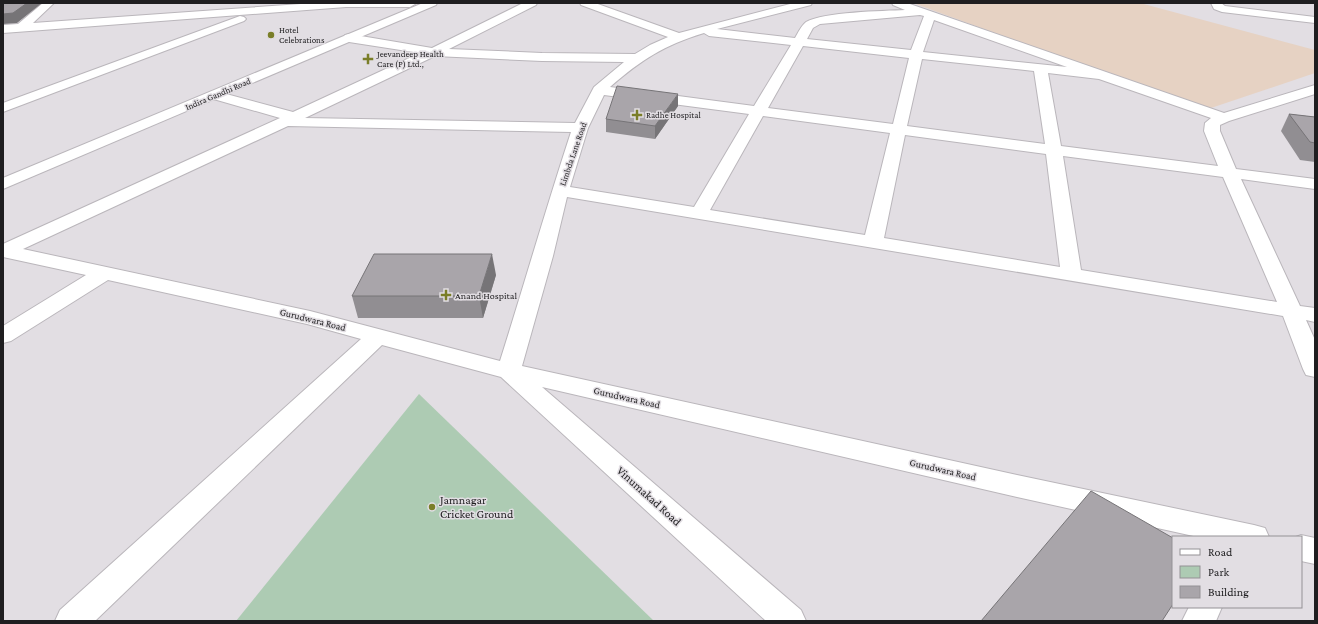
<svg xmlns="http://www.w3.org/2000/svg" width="1318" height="624" font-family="'Crimson Pro',serif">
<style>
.commercial{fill:#e6d2c3}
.green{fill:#adcbb3}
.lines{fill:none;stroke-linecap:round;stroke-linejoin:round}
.street-casing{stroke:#bab6bb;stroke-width:2}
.primary-casing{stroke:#bab6bb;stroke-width:2}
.street{fill:#fff;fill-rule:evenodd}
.primary{fill:#fff;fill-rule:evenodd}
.wall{fill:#918e92}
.shaded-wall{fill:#767477}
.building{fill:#a9a5aa;stroke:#767477}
.poi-dot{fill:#7a7e28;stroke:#e2dee3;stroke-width:1.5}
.labels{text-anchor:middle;stroke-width:3;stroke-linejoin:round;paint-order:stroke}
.far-poi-label{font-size:9px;fill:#1f1e20;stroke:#e2dee3;text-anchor:start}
.far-street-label{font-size:9px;fill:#1f1e20;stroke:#e2dee3}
.poi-label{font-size:10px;fill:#1f1e20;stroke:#e2dee3;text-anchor:start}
.street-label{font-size:10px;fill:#1f1e20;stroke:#e2dee3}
.near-street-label{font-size:12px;fill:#1f1e20;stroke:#e2dee3}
.near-poi-label{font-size:12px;fill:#1f1e20;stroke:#e2dee3;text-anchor:start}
</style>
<rect width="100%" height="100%" fill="#e2dee3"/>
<path class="commercial" d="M913,3h227l175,47v23l-110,37z"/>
<path class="green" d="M419,394l235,227h-418z"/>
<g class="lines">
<defs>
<g id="street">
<path d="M43,3h11l-21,20 282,-20 100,1 -5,3h-64l-343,26v-8l15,-1z"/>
<path d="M523,3h14l-1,2 -87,44 93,4 93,1 15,-9 18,-8 -87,-32 -1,-2h15l84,30 115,-30h18l-1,2 -94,24 78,9c3,-5 6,-12 11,-16 17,-10 77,-11 99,-12l-12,-5 -1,-2h15l317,110 91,-28v9l-86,27 -9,4v6l16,38 79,10v10l-74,-10 59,127 15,2v14l-9,-2 9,20v37l-9,-2 -3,-6 -20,-53 -716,-119 -14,59 -31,110 495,109 237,50 11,3 4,9h-71l-181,-40 -475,-110 259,223 5,11h-40l-265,-244 -119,-32 -287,276h-40l5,-11 301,-271 -54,-15 -199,-44 -97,61 -8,2v-17l83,-51 -83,-18v-13l277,-126 -70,-20 -2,-3 2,-3 5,-1 78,21 127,-59 -71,-11 -4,-1 -2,-3 2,-3 4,-1 83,14zM920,15l4,1 -13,34 -104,-11 6,-11 7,-4zM934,20l133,47 -144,-15zM704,33l5,3 82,9 -37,61 -144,-19c31,-27 54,-42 94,-54zM803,46l106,12 -16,66 -125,-16zM435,56l107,5 82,1 -30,25 -19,36 -270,-5zM922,59l112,12 11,73 -138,-18zM1048,73l51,6 112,39 -6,5 -1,8 14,35 -157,-20zM604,95l145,19 -55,93 -124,-20 18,-59zM763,116l127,17 -25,102 -155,-25zM288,126l283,6c-25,76 -47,153 -71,229l-190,-50 -287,-62zM905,135l141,19 14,113 -176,-29zM1063,156l160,21 54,125 -196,-32z"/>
<path d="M1211,3h10l4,3 90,11v6l-93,-11 -8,-3z"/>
<path d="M240,16l4,1 2,2 -2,2 -241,91v-9z"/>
<path d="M1301,535l14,3v26l-14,-3v-24h-5z"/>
<path d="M1189,607h33l-6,14h-34z"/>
</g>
<path id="primary" d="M423,3h14l-1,2 -433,184v-11z"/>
</defs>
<use href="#street" class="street-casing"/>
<use href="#primary" class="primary-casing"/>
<use href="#street" class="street"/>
<use href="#primary" class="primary"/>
</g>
<g class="wall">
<path d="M678,106l-23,33 -49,-7v-13z"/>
<path d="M1289,114l26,3v45l-15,-2 -19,-29z"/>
<path d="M496,275l-13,43h-125l-6,-22z"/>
</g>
<g class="shaded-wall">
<path d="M27,3h15l-25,20 -14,1v-10z"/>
<path d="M678,94v12l-23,33v-13z"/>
<path d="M492,254l4,21 -13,43 -4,-22z"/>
</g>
<g class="building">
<path d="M3,3h24l-14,10 -10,1z"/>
<path d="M617,86l61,8 -23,32 -49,-7z"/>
<path d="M1289,114l26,3v26l-5,-1z"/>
<path d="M374,254h118l-13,42h-127z"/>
<path d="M1091,491l82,47v66l-11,17h-181z"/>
</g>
<g class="poi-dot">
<circle cx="271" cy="35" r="4"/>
<path d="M366 53h4v4h4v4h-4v4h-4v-4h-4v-4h4z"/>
<path d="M635 109h4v4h4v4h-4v4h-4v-4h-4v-4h4z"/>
<path d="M444 289h4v4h4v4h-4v4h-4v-4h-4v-4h4z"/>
<circle cx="432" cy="507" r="4"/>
</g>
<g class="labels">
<g class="far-poi-label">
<text x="279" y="33">Hotel<tspan x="279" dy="10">Celebrations</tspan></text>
<text x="377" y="57">Jeevandeep Health<tspan x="377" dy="10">Care (P) Ltd.,</tspan></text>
<text x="646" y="118">Radhe Hospital</text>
</g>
<g class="far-street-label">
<text transform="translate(218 94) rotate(-23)" y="3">Indira Gandhi Road</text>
<text transform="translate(573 154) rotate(-71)" y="3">Limbda Lane Road</text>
</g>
<g class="poi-label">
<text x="455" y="299">Anand Hospital</text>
</g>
<g class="street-label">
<text transform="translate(313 319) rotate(14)" y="4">Gurudwara Road</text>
<text transform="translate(627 397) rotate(13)" y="4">Gurudwara Road</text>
<text transform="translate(943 469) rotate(13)" y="4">Gurudwara Road</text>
</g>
<g class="near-street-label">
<text transform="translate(649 496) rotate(42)" y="4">Vinumakad Road</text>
</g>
<g class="near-poi-label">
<text x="440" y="504">Jamnagar<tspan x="440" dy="14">Cricket Ground</tspan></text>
</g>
</g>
<rect width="1318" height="624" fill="none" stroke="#1f1e20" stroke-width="8"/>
<rect x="1172" y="536" width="130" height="72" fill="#e2dee3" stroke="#949195"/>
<rect x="1180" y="549" width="20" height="6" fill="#ffffff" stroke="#949195"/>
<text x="1208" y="556" font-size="12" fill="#1f1e20">Road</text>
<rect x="1180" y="566" width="20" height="12" fill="#adcbb3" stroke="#949195"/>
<text x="1208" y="576" font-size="12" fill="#1f1e20">Park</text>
<rect x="1180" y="586" width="20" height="12" fill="#a9a5aa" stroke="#949195"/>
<text x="1208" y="596" font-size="12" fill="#1f1e20">Building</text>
</svg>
